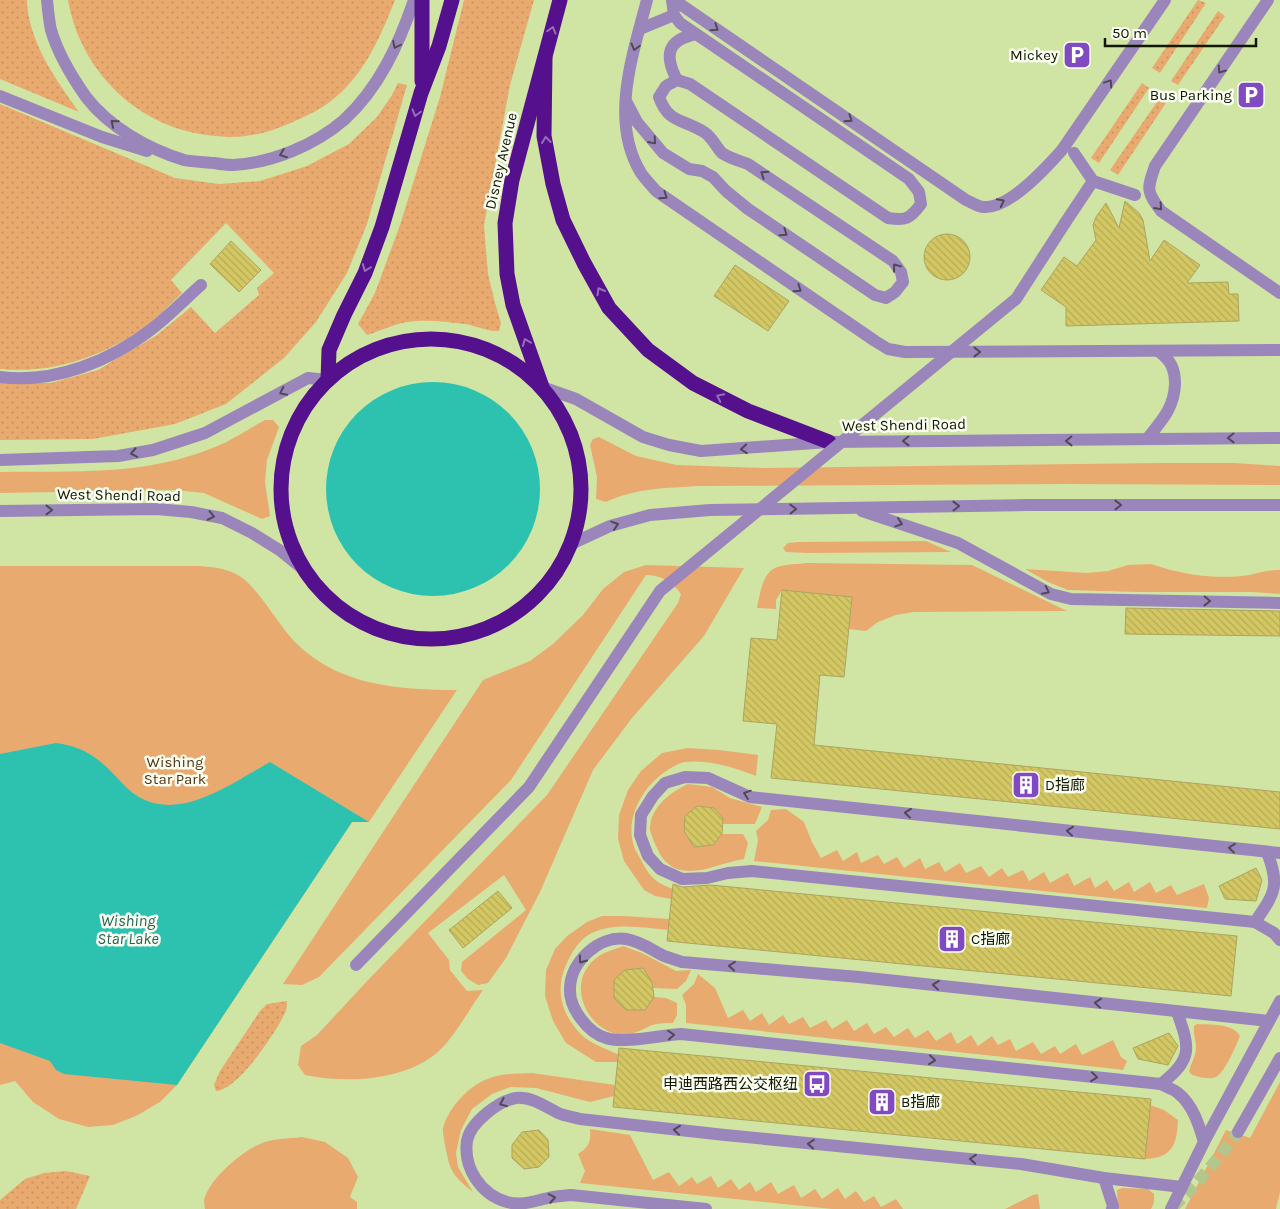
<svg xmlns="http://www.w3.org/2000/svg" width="1280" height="1209" font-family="Karla,'Noto Sans SC',sans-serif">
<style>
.grass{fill:url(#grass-dots)}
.green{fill:#e9aa70}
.water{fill:#2dc2b0}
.building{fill:url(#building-back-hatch);stroke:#aca460}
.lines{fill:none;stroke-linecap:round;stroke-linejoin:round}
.minor-tunnel{stroke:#b3c68b;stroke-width:12;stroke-dasharray:12 6;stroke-linecap:butt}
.minor{stroke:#9b86bc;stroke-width:12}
.highway{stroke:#55108e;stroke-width:15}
.minor-bridge{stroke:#9b86bc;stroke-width:12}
.oneway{stroke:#4f4955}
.oneway2{stroke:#976fb6}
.labels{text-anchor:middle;stroke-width:5;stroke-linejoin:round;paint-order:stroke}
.poi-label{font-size:15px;fill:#111701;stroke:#fafef1;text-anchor:end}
.street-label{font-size:15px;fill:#111701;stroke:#fafef1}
.park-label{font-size:15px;fill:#523417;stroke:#fafef1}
.water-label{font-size:16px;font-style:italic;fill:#296159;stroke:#fafef1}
</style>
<defs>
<pattern id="grass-dots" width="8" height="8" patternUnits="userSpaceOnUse" patternTransform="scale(1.25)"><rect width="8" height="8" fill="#e9aa70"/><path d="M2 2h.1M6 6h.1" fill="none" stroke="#c7925f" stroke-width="1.8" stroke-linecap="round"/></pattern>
<pattern id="building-back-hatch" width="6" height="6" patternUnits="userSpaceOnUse" patternTransform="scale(1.25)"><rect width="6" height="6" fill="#d4c864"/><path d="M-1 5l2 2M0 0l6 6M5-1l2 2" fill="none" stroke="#b5ab55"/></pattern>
</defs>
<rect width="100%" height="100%" fill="#d0e5a3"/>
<g class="grass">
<path d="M0,0h27c1,41 29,80 52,112l-79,-33z"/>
<path d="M68,0h327c-14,35 -29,71 -58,96 -12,11 -28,19 -42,25 -14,6 -28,12 -43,14 -15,3 -31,2 -45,0 -71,-9 -127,-65 -139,-135z"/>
<path d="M464,0h70l-24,85 -26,140 4,49 7,29 6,20 -2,8c-11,1 -22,-5 -34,-7 -19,-2 -38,-5 -58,-2 -13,2 -27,9 -40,13l-9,-11 17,-31 25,-68 40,-128z"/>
<path d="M1198,0l8,3 -46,70 -8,-5z"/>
<path d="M1218,11l7,5 -47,69 -7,-4z"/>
<path d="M398,83l9,2 -40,139 -20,49 -31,49 -32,36 -58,46 -51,20 -82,15 -93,1v-57h51l47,-13 59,-35 34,-28 24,26 44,-38 -2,-7 17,-15 -48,-50 -55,57 11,13c-12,11 -24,25 -37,34 -43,30 -92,47 -145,42v-265l175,74 44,6 41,-3 47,-15 42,-22 28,-27 15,-22z"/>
<path d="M1142,83l7,5 -50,75 -8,-5z"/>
<path d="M1161,96l7,4 -50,75 -8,-5z"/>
<path d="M287,1001c0,4 0,8 -2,12 -9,19 -47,77 -69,78l-2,-6 6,-14 40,-60 7,-7z"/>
<path d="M66,1171l24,5 -14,33h-76v-9l25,-21 19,-6z"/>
</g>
<g class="green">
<path d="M265,420h8l6,7 -12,33 -2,22 5,34 -8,3 -58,-26 -29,-3 -175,3v-21c73,-1 146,4 215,-25 18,-7 33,-18 50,-27z"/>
<path d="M599,437l37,19 41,9 87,3 398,-5h73l45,3v19l-212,-1 -369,2c-31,2 -64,2 -93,16l-10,-3 1,-22 -7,-32 3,-6z"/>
<path d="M926,541l25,11 -143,1 -22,-1 -3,-4 5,-5 11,-1z"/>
<path d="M808,563l164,2 95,46 -153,1 -18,3 -18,7 -12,9 -17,-2 2,-32 -69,-7 -6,10v9l-19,-1c3,-13 5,-36 20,-41 9,-3 21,-3 31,-4z"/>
<path d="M1151,564c29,10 60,15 91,12 12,-1 25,-7 38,-6v24l-28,-2h-114l-70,-2 -20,-8 -23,-13 62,4 21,-2 20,-6z"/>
<path d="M646,565l98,3 -40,68 -72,82 -39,52 -53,122 -34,66 -18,25 -10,2 -10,-6 -7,-8 1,-9 64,-52 -22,-35 -76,58 21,27 1,10 17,21 16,-1c-12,17 -26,42 -40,57 -32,34 -95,37 -138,28l-7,-10 3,-19 16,-11 53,-57 177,-183 131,-192 3,-9c-8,-12 -21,-19 -35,-19l-135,205 -192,197 -17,8 -19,-1 200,-304 47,-19 23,-17 30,-29 20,-26 21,-17z"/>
<path d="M0,566h200c11,1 23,2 34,7 23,10 43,52 63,71 43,42 103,46 160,46l-88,132h-17l-175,263 -17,17 -24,14 -23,9 -25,2 -29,-8 -26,-17 -18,-21 -15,4z"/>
<path d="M688,748l31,2 39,5 -2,21c-21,-8 -47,-17 -71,-14 -8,1 -17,8 -23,12 -22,17 -38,48 -27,75 2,4 5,9 7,13 8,15 14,21 31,27l-1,10 -17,-3 -11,-6 -20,-29 -6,-22 1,-24 9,-25 13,-19 21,-18z"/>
<path d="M688,784l24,3 18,11 32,9 -7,17h-32v-6l-9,-10 -17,-2 -12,10 -1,15 10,16 19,-2 9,-11h21l5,9 -4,16c-22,3 -44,17 -67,10 -8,-3 -16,-11 -19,-19 -3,-6 -7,-15 -8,-21 0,-22 21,-37 38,-45z"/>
<path d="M786,809l18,13 8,20 9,16 16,-8 6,11 14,-9 4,11 17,-8 6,9 13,-7 7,11 16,-10 5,11 14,-7 6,10 15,-9 6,10 15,-7 8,11 13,-9 6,9 15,-7 6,11 15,-9 6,11 18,-10 6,13 16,-9 5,11 12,-8 7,11 15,-9 5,10 16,-10 6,11 15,-8 6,10 27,-11 5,14 -2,10 -453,-47 4,-21 -2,-9 12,-11 3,-10z"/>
<path d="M602,916h20l48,3 -1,11c-25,-2 -53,-8 -77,3 -12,5 -21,20 -26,32 -12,27 -3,53 18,72 8,7 25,13 35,18l-1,7h-22l-30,-19 -13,-22 -8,-25 1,-26 9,-21 12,-13 20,-14z"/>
<path d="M623,946l19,7 34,18 15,-1 -5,11 -9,8 -24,-1 -1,-6 -9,-14 -18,2 -11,10v18l12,12h19l9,-13 12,1 11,5v12l-4,8c-8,0 -16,0 -23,3 -13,6 -22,12 -37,7 -30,-10 -45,-52 -18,-74 8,-7 18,-9 28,-13z"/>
<path d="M698,974l17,14 13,30 15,-8 7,11 12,-8 7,12 14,-10 6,9 14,-7 7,11 16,-8 6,9 15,-9 7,11 13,-8 7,11 12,-7 8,10 14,-9 7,10 13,-8 8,11 15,-9 6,12 14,-9 7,11 14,-10 6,9 12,-6 6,12 17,-9 8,12 14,-8 5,8 16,-10 6,11 31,-15 8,17 6,4 -4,9 -7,-1 -430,-46v-18l-4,-10 12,-11z"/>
<path d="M1197,1024c13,1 36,-1 43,12 -4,10 -15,36 -24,41 -7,3 -17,0 -24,-2l-3,-4c2,-8 7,-15 7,-24 0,-7 -3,-13 -2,-21z"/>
<path d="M532,1073l83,12 -1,11 -24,6 -54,-14 -26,-1 -18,7 -20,15 -11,21 -5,23 2,14 15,25c-9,-7 -19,-15 -23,-26 -2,-5 -8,-34 -7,-38 6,-21 26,-43 47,-50 13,-5 28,-4 42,-5z"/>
<path d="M1280,1082v110l-4,17h-91l41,-79 24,8z"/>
<path d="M1150,1105l14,5 14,10c-1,25 -6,38 -33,39z"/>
<path d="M590,1129l40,6 23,45 16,-8 10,14 13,-9 5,7 14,-8 7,12 13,-9 8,11 11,-8 6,10 15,-10 7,12 16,-9 7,13 14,-9 7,10 16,-11 7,11 11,-8 8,11 10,-6 7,11 15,-8 7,10h-71l-252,-26 5,-12 -7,-17c11,-7 13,-12 12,-25z"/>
<path d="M302,1137l23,5 23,16 10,19 -8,20 7,5v7h-152c0,-1 -1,-7 -1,-8 3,-20 38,-50 56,-57 12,-6 29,-5 42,-7z"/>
<path d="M1122,1188l26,1 6,5v9l-3,6h-33l-1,-19z"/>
<path d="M1038,1194l2,15h-35l28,-14z"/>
</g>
<g class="water">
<circle cx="433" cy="489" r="107"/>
<path d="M56,743c31,4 46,18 66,40 45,49 103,4 148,-21l99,60h-17l-175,263 -113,-11 -8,-4 -6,-9 -50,-18v-289z"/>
</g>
<g class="building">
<path d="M1125,201l14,12 4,7 7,41 14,-21 36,25 -13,18 41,-1 1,12h9l1,27 -173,5v-19l-25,-17 23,-33 13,9 19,-26 -3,-15 3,-8 10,-14 13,25z"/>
<circle cx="947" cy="257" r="23"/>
<path d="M231,241l30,29 -22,22 -29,-28z"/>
<path d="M735,265l54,36 -21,30 -54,-35z"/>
<path d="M782,590l70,7 -8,80 -24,-2 -6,70 466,47v37l-509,-51 6,-54 -34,-3 8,-83 26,2z"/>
<path d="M1126,608l154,3v25l-155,-2z"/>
<path d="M697,806l17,2 9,10 -1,16 -9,11 -19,2 -10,-16 1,-15z"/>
<path d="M1256,868l6,12 -6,21 -31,-2 -6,-13z"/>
<path d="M673,884l9,3 29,-2 526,51 -6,60 -564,-55z"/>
<path d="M498,891l14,17 -49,40 -14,-18z"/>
<path d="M643,968l9,14 2,15 -9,13h-19l-12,-12v-18l11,-10z"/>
<path d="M1169,1033l9,13 -10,19 -30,-6 -5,-11z"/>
<path d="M619,1048l532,51 -6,60 -532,-52z"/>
<path d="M539,1130l9,10 1,17 -10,10 -15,2 -12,-11v-13l10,-13z"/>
</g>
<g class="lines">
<path class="minor-tunnel" d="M1173,1207c24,-23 45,-48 65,-75"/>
<g class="minor">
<path d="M47,0c1,10 2,21 4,30 7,24 21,47 35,67 23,30 62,52 98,63 9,2 21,2 30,3 6,1 13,2 19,2 39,-2 82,-20 111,-45 35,-32 55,-76 70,-120"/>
<path d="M647,0c-14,54 -38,121 -6,173 4,6 10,12 15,18l219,150 13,8 17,3 375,-2"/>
<path d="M674,0l292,200c5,2 12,7 18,7 25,2 62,-39 78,-57l103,-150"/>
<path d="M1268,0l-113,166c-8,23 -9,25 6,45l119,82"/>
<path d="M640,29l34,-14"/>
<path d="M677,80c-13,-25 -10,-40 19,-46"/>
<path d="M0,96l102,41 45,14"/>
<path d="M626,101l11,21 26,31 26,16 13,2 11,6 13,14 22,18 127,86 11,3 9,-6 8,-10 -2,-10 -8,-11 -145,-97c-8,-3 -19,-6 -26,-11 -6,-6 -9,-15 -18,-21 -21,-13 -36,-9 -45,-35l7,-11 11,-6 13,4 198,134c17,3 22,1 33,-14l-2,-12 -10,-13 -229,-156 -6,-8 -2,-15"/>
<path d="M1074,153l19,28 42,14"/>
<path d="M1065,223l28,-42"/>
<path d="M0,377c54,7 111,-16 153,-49 17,-13 32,-29 48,-43"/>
<path d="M542,387l34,12 67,38 26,8 32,6 128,-9 451,-4"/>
<path d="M1147,439c14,-18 27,-30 28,-55 0,-15 -4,-24 -17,-33"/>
<path d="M0,460l118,-4 35,-6 52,-17 103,-55 20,2"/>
<path d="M0,511l156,-2 35,3 31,6 30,15 29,18 22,18 5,8"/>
<path d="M862,511l96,32 93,51 20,5 209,4"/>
<path d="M571,544l39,-18 40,-11 60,-5 318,-5h252"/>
<path d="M1280,853l-530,-56 -42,-19 -23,-1 -20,6 -12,13 -12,19 -1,20 8,21 12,13 22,10 25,-1 21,-5 24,-2 503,51 19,11 6,7"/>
<path d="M1255,922c20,-29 25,-36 12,-70"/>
<path d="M1161,1084c32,-25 29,-36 16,-72"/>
<path d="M1238,1132l42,-74"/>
<path d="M1204,1142c-5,-17 -11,-37 -26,-49 -4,-4 -12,-6 -17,-9l-480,-50c-19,1 -58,10 -75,4 -18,-5 -37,-30 -36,-49 0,-27 29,-54 56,-50 14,2 26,11 38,17 6,2 12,4 18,6l177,15 410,44"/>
<path d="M1104,1178l9,28 -1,3"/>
<path d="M706,1209l-135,-14c-8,1 -15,1 -23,3 -14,3 -26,8 -41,4 -25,-7 -44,-33 -40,-61 3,-18 31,-40 49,-43 15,-2 30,9 42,15 7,3 15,4 22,6l145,16 296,29 83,14 78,9"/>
<path d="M1171,1209l33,-67 76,-141"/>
</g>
<g class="highway">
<path d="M545,58l-1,78 9,48 10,36 21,43 25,45 39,42 45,33 55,28 81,31"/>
<path d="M422,81v-81"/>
<circle cx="431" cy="489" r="150"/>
<path d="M328,380l1,-30 15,-35 21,-42 17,-46 39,-134 18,-47 13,-46"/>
<path d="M542,387l-29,-82 -6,-31 -2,-51 7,-43 48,-180"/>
</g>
<path class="minor-bridge" d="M356,965l173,-178 131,-196 356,-292 49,-76"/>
</g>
<defs><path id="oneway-chevron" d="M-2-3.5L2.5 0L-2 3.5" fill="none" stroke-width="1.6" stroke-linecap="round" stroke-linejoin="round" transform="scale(1.25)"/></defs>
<g class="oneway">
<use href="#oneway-chevron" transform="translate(715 28) rotate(34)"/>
<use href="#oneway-chevron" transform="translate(396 45) rotate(116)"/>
<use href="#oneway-chevron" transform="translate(635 47) rotate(105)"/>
<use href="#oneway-chevron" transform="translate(1221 70) rotate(125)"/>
<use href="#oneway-chevron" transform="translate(1109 83) rotate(-56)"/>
<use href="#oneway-chevron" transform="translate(849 119) rotate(34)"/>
<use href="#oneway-chevron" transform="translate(114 123) rotate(-140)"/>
<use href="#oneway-chevron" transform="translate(653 141) rotate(49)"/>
<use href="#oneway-chevron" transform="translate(283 154) rotate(159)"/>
<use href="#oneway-chevron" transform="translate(764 174) rotate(-146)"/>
<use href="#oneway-chevron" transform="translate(664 196) rotate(35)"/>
<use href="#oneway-chevron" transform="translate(1001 202) rotate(-27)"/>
<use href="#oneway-chevron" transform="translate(1159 207) rotate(48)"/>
<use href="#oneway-chevron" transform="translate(784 233) rotate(34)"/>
<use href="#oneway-chevron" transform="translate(896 267) rotate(-127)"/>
<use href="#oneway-chevron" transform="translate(798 289) rotate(34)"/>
<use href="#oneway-chevron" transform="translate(977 352)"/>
<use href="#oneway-chevron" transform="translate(283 392) rotate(154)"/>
<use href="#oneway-chevron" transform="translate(1231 438) rotate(179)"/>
<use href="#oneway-chevron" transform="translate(906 441) rotate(179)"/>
<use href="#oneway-chevron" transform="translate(1069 441) rotate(179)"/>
<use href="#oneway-chevron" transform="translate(744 449) rotate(176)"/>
<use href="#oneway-chevron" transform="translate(134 453) rotate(169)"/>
<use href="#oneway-chevron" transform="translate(1118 505)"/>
<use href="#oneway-chevron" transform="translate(956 506) rotate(-1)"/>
<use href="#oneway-chevron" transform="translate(793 509) rotate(-1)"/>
<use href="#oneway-chevron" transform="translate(49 510)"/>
<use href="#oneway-chevron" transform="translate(211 516) rotate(12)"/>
<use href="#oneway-chevron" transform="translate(899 523) rotate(18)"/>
<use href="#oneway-chevron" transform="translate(615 525) rotate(-18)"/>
<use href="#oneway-chevron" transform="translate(1046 591) rotate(26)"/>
<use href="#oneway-chevron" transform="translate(1207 601) rotate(1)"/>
<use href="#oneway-chevron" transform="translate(747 794) rotate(-161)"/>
<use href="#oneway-chevron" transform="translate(908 813) rotate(-174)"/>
<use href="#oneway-chevron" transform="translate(1070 831) rotate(-174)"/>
<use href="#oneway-chevron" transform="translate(1232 848) rotate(-174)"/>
<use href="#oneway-chevron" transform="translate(582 960) rotate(126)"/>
<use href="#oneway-chevron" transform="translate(732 966) rotate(-175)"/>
<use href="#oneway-chevron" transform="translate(936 985) rotate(-174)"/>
<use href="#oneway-chevron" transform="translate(1098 1003) rotate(-174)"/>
<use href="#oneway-chevron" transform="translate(671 1035) rotate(-4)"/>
<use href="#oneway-chevron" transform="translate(932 1060) rotate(6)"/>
<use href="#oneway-chevron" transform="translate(1094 1077) rotate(6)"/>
<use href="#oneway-chevron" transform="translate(503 1103) rotate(158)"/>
<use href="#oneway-chevron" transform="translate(677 1130) rotate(-174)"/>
<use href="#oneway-chevron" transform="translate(811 1144) rotate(-175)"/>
<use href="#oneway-chevron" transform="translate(973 1159) rotate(-175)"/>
<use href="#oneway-chevron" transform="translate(552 1198) rotate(-10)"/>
</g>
<g class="oneway2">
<use href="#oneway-chevron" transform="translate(552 30) rotate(-75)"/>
<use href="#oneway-chevron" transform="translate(416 113) rotate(106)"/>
<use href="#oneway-chevron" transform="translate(546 140) rotate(-97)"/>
<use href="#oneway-chevron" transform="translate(366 268) rotate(111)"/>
<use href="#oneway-chevron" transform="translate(600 291) rotate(-120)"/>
<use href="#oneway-chevron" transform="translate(526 342) rotate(-112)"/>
<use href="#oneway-chevron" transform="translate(720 397) rotate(-154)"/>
</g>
<defs>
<symbol id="parking-square" viewBox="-11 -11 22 22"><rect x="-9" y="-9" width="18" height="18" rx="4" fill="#824ac1" stroke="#fafef1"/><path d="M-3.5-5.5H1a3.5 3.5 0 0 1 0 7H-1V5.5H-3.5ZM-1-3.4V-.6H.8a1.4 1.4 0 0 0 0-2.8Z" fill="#fff"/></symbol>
<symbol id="building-square" viewBox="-11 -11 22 22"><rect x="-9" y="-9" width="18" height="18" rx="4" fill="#824ac1" stroke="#fafef1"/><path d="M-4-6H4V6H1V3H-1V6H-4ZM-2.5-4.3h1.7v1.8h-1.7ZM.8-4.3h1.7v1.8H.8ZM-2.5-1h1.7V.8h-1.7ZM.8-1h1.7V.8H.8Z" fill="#fff"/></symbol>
<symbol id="bus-square" viewBox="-11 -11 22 22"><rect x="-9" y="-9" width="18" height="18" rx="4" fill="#824ac1" stroke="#fafef1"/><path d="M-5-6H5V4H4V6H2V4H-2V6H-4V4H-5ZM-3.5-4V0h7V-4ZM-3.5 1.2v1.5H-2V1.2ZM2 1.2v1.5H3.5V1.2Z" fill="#fff"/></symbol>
</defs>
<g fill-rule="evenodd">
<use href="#parking-square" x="1061" y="39" width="32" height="32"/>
<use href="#parking-square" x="1235" y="79" width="32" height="32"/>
<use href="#building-square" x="1010" y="769" width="32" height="32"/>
<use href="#building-square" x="936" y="923" width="32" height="32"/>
<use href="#bus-square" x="801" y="1068" width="32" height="32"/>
<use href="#building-square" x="866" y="1086" width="32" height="32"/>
</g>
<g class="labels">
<g class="poi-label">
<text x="1058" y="60">Mickey</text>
<text x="1232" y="100">Bus Parking</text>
<text x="1045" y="790" text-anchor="start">D指廊</text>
<text x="971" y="944" text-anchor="start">C指廊</text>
<text x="798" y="1089">申迪西路西公交枢纽</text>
<text x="901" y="1107" text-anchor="start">B指廊</text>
</g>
<g class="street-label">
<text transform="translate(501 161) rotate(-77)" y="5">Disney Avenue</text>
<text transform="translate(904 425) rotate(-1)" y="5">West Shendi Road</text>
<text transform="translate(119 495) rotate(1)" y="5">West Shendi Road</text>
</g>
<g class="park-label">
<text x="175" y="767">Wishing<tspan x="175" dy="17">Star Park</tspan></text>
</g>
<g class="water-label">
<text x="128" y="926">Wishing<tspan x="128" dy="18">Star Lake</tspan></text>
</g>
</g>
<path d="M1105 38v8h151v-8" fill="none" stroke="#111701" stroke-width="2.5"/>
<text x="1112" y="38" font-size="15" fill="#111701" stroke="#fafef1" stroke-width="4" paint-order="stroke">50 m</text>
</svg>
